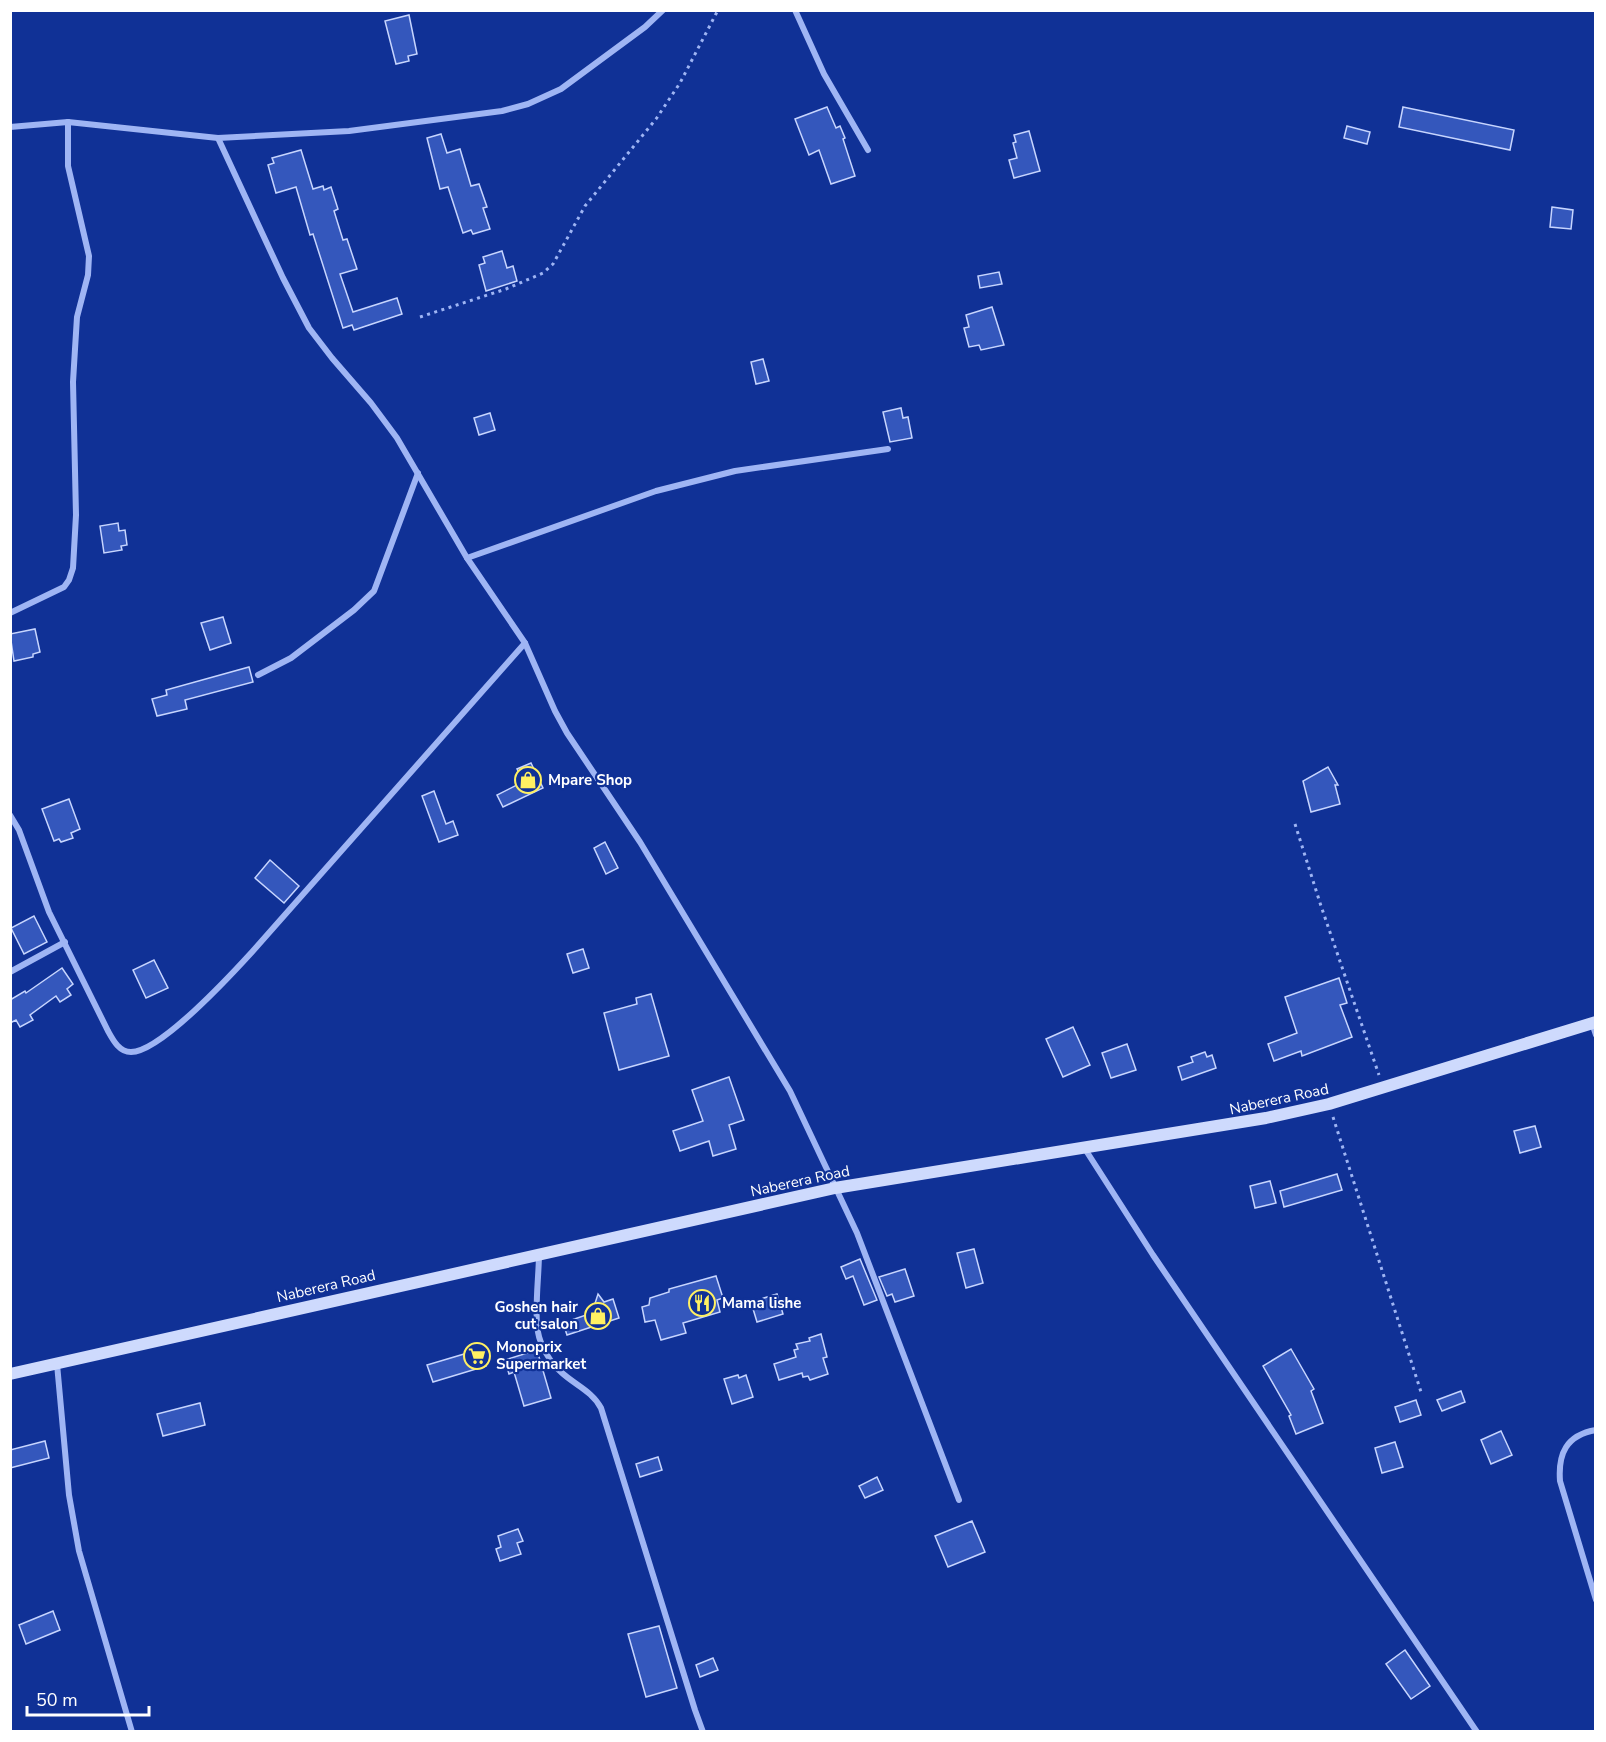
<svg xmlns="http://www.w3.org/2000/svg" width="1606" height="1742" font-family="'Nunito Sans',sans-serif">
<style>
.building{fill:#3457bc;stroke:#c7d5fe;stroke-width:1.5}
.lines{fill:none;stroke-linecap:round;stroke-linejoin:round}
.path{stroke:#9fb5f4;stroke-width:3;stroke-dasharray:3 4.5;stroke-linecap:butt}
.street{stroke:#9fb5f4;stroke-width:6}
.secondary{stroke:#cedafd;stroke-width:12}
.labels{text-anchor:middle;stroke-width:4.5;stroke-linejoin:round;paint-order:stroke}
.poi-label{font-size:15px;font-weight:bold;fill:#fff;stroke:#103196;text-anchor:start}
.street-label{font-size:15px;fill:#fff;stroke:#103196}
</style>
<rect width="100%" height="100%" fill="#103196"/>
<g class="building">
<path d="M409,15l8,39 -9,2 1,5 -13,3 -11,-43z"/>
<path d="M827,107l9,21 4,-2 5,12 -2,1 12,37 -24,8 -12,-34 -10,5 -14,-36z"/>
<path d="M1403,107l111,23 -4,20 -111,-23z"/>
<path d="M1347,126l23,6 -3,12 -23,-6z"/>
<path d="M1029,131l11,40 -26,7 -5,-18 8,-2 -4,-15 3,-1 -2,-7z"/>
<path d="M441,134l6,19 13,-4 11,37 8,-2 8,23 -4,1 7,21 -17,5 -2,-4 -8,3 -15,-46 -8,2 -13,-51z"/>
<path d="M301,150l12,39 10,-3 1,4 7,-3 7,22 -4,2 9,29 4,-1 10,30 -17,5 13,38 44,-14 5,16 -48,16 -2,-5 -9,3 -30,-94 -3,1 -14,-48 -20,6 -8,-28 6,-2 -2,-5z"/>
<path d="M1552,207l21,3 -2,19 -21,-2z"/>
<path d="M502,251l5,17 6,-2 4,15 -31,10 -7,-26 6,-2 -2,-6z"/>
<path d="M999,272l3,12 -22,4 -2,-12z"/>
<path d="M992,307l12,38 -23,5 -2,-5 -10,2 -5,-19 5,-1 -3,-12z"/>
<path d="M763,359l6,22 -13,3 -5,-22z"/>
<path d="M901,408l2,10 5,-1 4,21 -22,4 -7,-30z"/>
<path d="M490,413l5,17 -16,5 -5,-17z"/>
<path d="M118,523l1,8 6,-1 2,15 -6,1 1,4 -18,3 -4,-27z"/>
<path d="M223,617l8,26 -21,7 -9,-27z"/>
<path d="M35,629l5,23 -7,2v3l-19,4 -4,-27z"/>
<path d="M249,667l4,15 -68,18 2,9 -30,7 -5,-17 15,-4 -1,-5z"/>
<path d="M531,763l12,25 -40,19 -6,-12 26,-13 -6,-13z"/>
<path d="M1328,767l10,18h-3l5,19 -29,8 -8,-31z"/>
<path d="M434,791l12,33 7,-3 5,14 -19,7 -17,-46z"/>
<path d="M69,799l11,30 -9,4 2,5 -12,4 -2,-3 -5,2 -12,-32z"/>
<path d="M605,842l13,26 -12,6 -12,-26z"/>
<path d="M270,860l29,26 -15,17 -29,-25z"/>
<path d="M34,916l13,26 -23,12 -13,-26z"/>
<path d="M583,949l6,19 -16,5 -6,-19z"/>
<path d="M154,960l14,28 -22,10 -13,-28z"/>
<path d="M62,968l11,16 -6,5 4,6 -11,7 -4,-6 -26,19 3,5 -13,7 -4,-7 -6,3v-23l15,-9 1,2z"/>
<path d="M1339,978l8,25 -7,2 12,32 -50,19 -1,-5 -27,10 -6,-17 29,-11 -12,-36z"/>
<path d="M651,994l18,62 -50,14 -15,-57 33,-9 -1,-6z"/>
<path d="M1073,1027l17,38 -27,12 -17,-38z"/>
<path d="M1127,1044l9,26 -25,8 -9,-25z"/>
<path d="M1205,1052l2,5 5,-2 4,13 -34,12 -4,-13 15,-5 -2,-5z"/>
<path d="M729,1077l15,43 -15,5 7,24 -23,7 -4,-15 -29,10 -7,-20 30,-10 -11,-31z"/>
<path d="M1535,1126l6,21 -21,6 -6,-22z"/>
<path d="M1337,1174l5,16 -58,17 -4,-16z"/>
<path d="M1270,1181l6,22 -21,5 -5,-22z"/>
<path d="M974,1249l9,34 -17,5 -9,-35z"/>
<path d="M860,1259l17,41 -13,5 -11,-29 -7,3 -5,-12z"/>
<path d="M905,1269l9,27 -19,6 -3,-8 -5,2 -8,-19z"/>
<path d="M716,1276l7,22 -6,2 3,12 -37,11 3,10 -25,7 -6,-20 -10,2 -3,-15 7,-2 1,-7 19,-6v-3z"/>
<path d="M598,1294l6,8 9,-3 6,19 -52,17 -4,-12 29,-10z"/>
<path d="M777,1294l6,20 -26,8 -6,-20z"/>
<path d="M821,1334l6,23 -4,1 5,16 -18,6 -2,-4 -5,1 -1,-4 -23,7 -5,-16 22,-7 -2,-7 4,-1 -2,-5 14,-3 -1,-3z"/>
<path d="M481,1349l5,17 -53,16 -6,-17z"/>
<path d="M1291,1349l23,40 -3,2 12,32 -27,11 -7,-18 2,-1 -28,-49z"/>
<path d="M537,1350l14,48 -27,8 -10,-34 -5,2 -4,-14z"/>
<path d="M738,1375l1,3 7,-3 7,22 -21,7 -8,-25z"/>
<path d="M1461,1391l4,11 -23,9 -5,-11z"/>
<path d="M1416,1400l5,15 -21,7 -5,-15z"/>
<path d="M200,1403l5,22 -42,11 -6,-22z"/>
<path d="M1501,1431l11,24 -21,9 -10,-24z"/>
<path d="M45,1441l4,17 -39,10v-18z"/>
<path d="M1395,1442l8,25 -21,6 -7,-25z"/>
<path d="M658,1457l4,13 -22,7 -4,-13z"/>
<path d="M877,1477l6,13 -18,8 -6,-12z"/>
<path d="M972,1521l13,31 -37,15 -13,-31z"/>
<path d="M518,1529l5,12 -6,2 4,11 -21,7 -4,-12 5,-2 -3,-11z"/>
<path d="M53,1611l7,19 -34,14 -7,-19z"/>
<path d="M659,1626l18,62 -31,9 -18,-63z"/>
<path d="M1405,1650l25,36 -19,13 -25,-35z"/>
<path d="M713,1658l5,12 -18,7 -4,-12z"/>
</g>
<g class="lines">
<g class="path">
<path d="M420,317l86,-28 37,-16 10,-9 32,-58 71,-87 24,-36 38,-73"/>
<path d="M1295,824l26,82 58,169"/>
<path d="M1333,1117l88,275"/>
</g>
<g class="street">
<path d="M795,10l29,64 44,76"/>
<path d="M10,127l58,-5 150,16 131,-7 153,-20 26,-7 33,-15 84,-62 18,-17"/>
<path d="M218,138l65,140 26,50 23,30 39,45 26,35 70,120 58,85 30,68 12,22 73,109 150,249 67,142 102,267"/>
<path d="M467,558l189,-67 79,-20 153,-22"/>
<path d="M10,613l54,-26 5,-7 4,-12 3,-53 -3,-133 2,-33 2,-32 11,-42 1,-19 -21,-90v-44"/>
<path d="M258,675l33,-17 63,-48 20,-19 44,-118"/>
<path d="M10,815l9,15 30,82 59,119c5,9 11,21 23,21 29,0 100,-77 121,-100l273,-309"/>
<path d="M10,972l55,-30"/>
<path d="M1592,1023l4,12"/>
<path d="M1085,1149l68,106 324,477"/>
<path d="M539,1254c0,21 -5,59 -1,78 2,13 13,32 23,40 14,13 31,19 40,36l94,302 8,22"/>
<path d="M57,1364l12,131 10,56 53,181"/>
<path d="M1596,1430c-30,5 -38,24 -36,51l36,119"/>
</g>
<path class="secondary" d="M10,1374l825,-186 431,-70 63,-14 267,-82"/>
</g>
<defs>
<symbol id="shop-ring" viewBox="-11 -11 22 22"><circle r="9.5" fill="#103196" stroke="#fff062" stroke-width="1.5"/><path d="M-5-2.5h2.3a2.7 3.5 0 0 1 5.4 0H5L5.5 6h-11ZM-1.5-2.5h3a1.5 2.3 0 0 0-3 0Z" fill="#fff062"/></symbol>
<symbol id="restaurant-ring" viewBox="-11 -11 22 22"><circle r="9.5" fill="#103196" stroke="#fff062" stroke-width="1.5"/><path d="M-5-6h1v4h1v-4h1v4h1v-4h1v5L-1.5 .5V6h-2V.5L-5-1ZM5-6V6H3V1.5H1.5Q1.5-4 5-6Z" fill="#fff062"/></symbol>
<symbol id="supermarket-ring" viewBox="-11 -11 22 22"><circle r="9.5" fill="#103196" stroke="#fff062" stroke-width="1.5"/><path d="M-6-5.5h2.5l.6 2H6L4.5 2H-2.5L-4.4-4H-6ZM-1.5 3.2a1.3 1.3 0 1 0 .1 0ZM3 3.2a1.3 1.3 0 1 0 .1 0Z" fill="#fff062"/></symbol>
</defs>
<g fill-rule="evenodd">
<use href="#shop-ring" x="513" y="765" width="30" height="30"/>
<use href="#restaurant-ring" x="687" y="1288" width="30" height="30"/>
<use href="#shop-ring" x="583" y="1301" width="30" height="30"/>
<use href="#supermarket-ring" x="462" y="1341" width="30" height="30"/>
</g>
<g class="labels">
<g class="poi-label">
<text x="548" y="785">Mpare Shop</text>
<text x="722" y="1308">Mama lishe</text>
<text x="578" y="1312" text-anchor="end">Goshen hair<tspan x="578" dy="17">cut salon</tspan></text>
<text x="496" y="1352">Monoprix<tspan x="496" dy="17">Supermarket</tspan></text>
</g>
<g class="street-label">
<text transform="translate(1279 1099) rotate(-12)" y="5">Naberera Road</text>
<text transform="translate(800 1181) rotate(-12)" y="5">Naberera Road</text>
<text transform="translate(326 1286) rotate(-13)" y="5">Naberera Road</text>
</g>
</g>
<rect width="1606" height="1742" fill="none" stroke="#ffffff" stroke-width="24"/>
<path d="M27 1706v9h122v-9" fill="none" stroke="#ffffff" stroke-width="3"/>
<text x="36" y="1706" font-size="18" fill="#ffffff" stroke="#103196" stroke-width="4.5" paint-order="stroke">50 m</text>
</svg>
